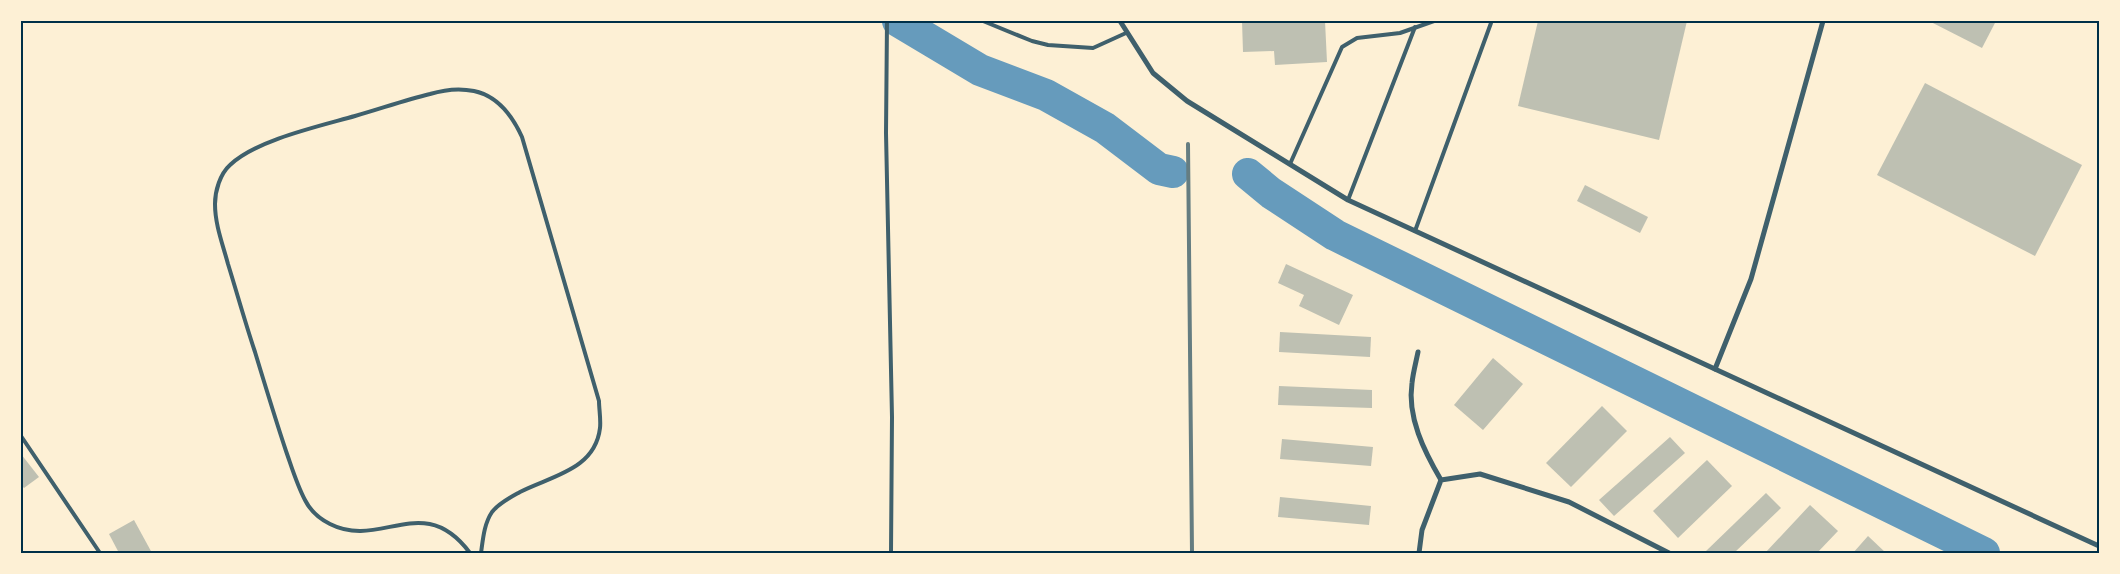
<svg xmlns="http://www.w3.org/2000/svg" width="2120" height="574" font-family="Poppins,sans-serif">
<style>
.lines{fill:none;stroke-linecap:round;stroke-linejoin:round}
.canal{stroke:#669bbc;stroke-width:32}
.building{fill:#bec0b2}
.service{stroke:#3f606c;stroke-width:4}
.minor{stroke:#3f606c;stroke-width:5}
.rail{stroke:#657d81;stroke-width:4}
.neatline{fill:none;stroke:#003049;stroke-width:2}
</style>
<rect width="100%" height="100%" fill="#fdf0d5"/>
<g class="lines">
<g class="canal">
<path d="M898,21l82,49 66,25 59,33 54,41 14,3"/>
<path d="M1248,174l23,19 64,42 649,318"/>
</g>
</g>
<g class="building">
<path d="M1242,21h83l2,41 -52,3 -1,-14 -31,1z"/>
<path d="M1538,21h149l-28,119 -141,-34z"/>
<path d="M1929,21h67l-14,27z"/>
<path d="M1925,83l157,82 -47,91 -158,-81z"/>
<path d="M1585,185l63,32 -8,16 -63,-32z"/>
<path d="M1286,264l67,31 -14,30 -40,-19 5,-11 -26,-12z"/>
<path d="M1280,332l91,5 -1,20 -91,-5z"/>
<path d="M1493,358l30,26 -40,46 -29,-25z"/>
<path d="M1279,386l93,4v18l-94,-3z"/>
<path d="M1602,406l25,25 -56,56 -25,-24z"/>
<path d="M1670,437l15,16 -71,63 -15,-16z"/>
<path d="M1282,439l91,8 -2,19 -91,-7z"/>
<path d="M21,454l18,23 -15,11 -3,-3z"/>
<path d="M1707,460l25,26 -54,52 -25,-27z"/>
<path d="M1766,493l15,15 -47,45h-28l-1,-1z"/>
<path d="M1280,497l91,9 -2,19 -91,-8z"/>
<path d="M1810,505l28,26 -21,22h-52z"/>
<path d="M134,520l18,33h-33l-10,-19z"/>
<path d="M1868,536l18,17h-33z"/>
</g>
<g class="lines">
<g class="service">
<path d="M887,21l-1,112 6,284 -1,136"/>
<path d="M983,21l49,20 16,4 45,3 33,-15"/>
<path d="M1290,164l52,-117 15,-9 43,-5 34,-12"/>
<path d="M1348,200l67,-173"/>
<path d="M1415,231l76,-208 -1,-2"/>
<path d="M21,436l79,117"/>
<path d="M470,553c-47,-63 -89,-3 -140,-29 -10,-5 -20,-14 -25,-24 -8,-15 -13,-32 -19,-49 -11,-33 -21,-66 -31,-99 -10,-30 -18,-59 -27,-88 -5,-19 -13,-39 -13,-60 0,-13 5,-30 15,-39 26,-25 90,-39 125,-49 25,-7 50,-16 75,-22 13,-4 30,-6 44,-3 24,5 38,24 48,46l77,264c0,8 2,18 1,27 -5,42 -49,48 -80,64 -9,5 -21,11 -28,20 -8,12 -9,27 -11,41"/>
</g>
<g class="minor">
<path d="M1120,21l33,52 34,28 161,99 751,346"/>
<path d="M1418,352c-2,10 -5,21 -6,31 -5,34 12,68 29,97"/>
<path d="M1715,369l36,-90 72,-258"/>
<path d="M1419,553l3,-23 19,-50 39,-6 89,28 100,51"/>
</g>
<path class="rail" d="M1188,144l4,409"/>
</g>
<rect width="2120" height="574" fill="none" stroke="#fdf0d5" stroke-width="45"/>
<rect x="22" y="22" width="2076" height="530" class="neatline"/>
</svg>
